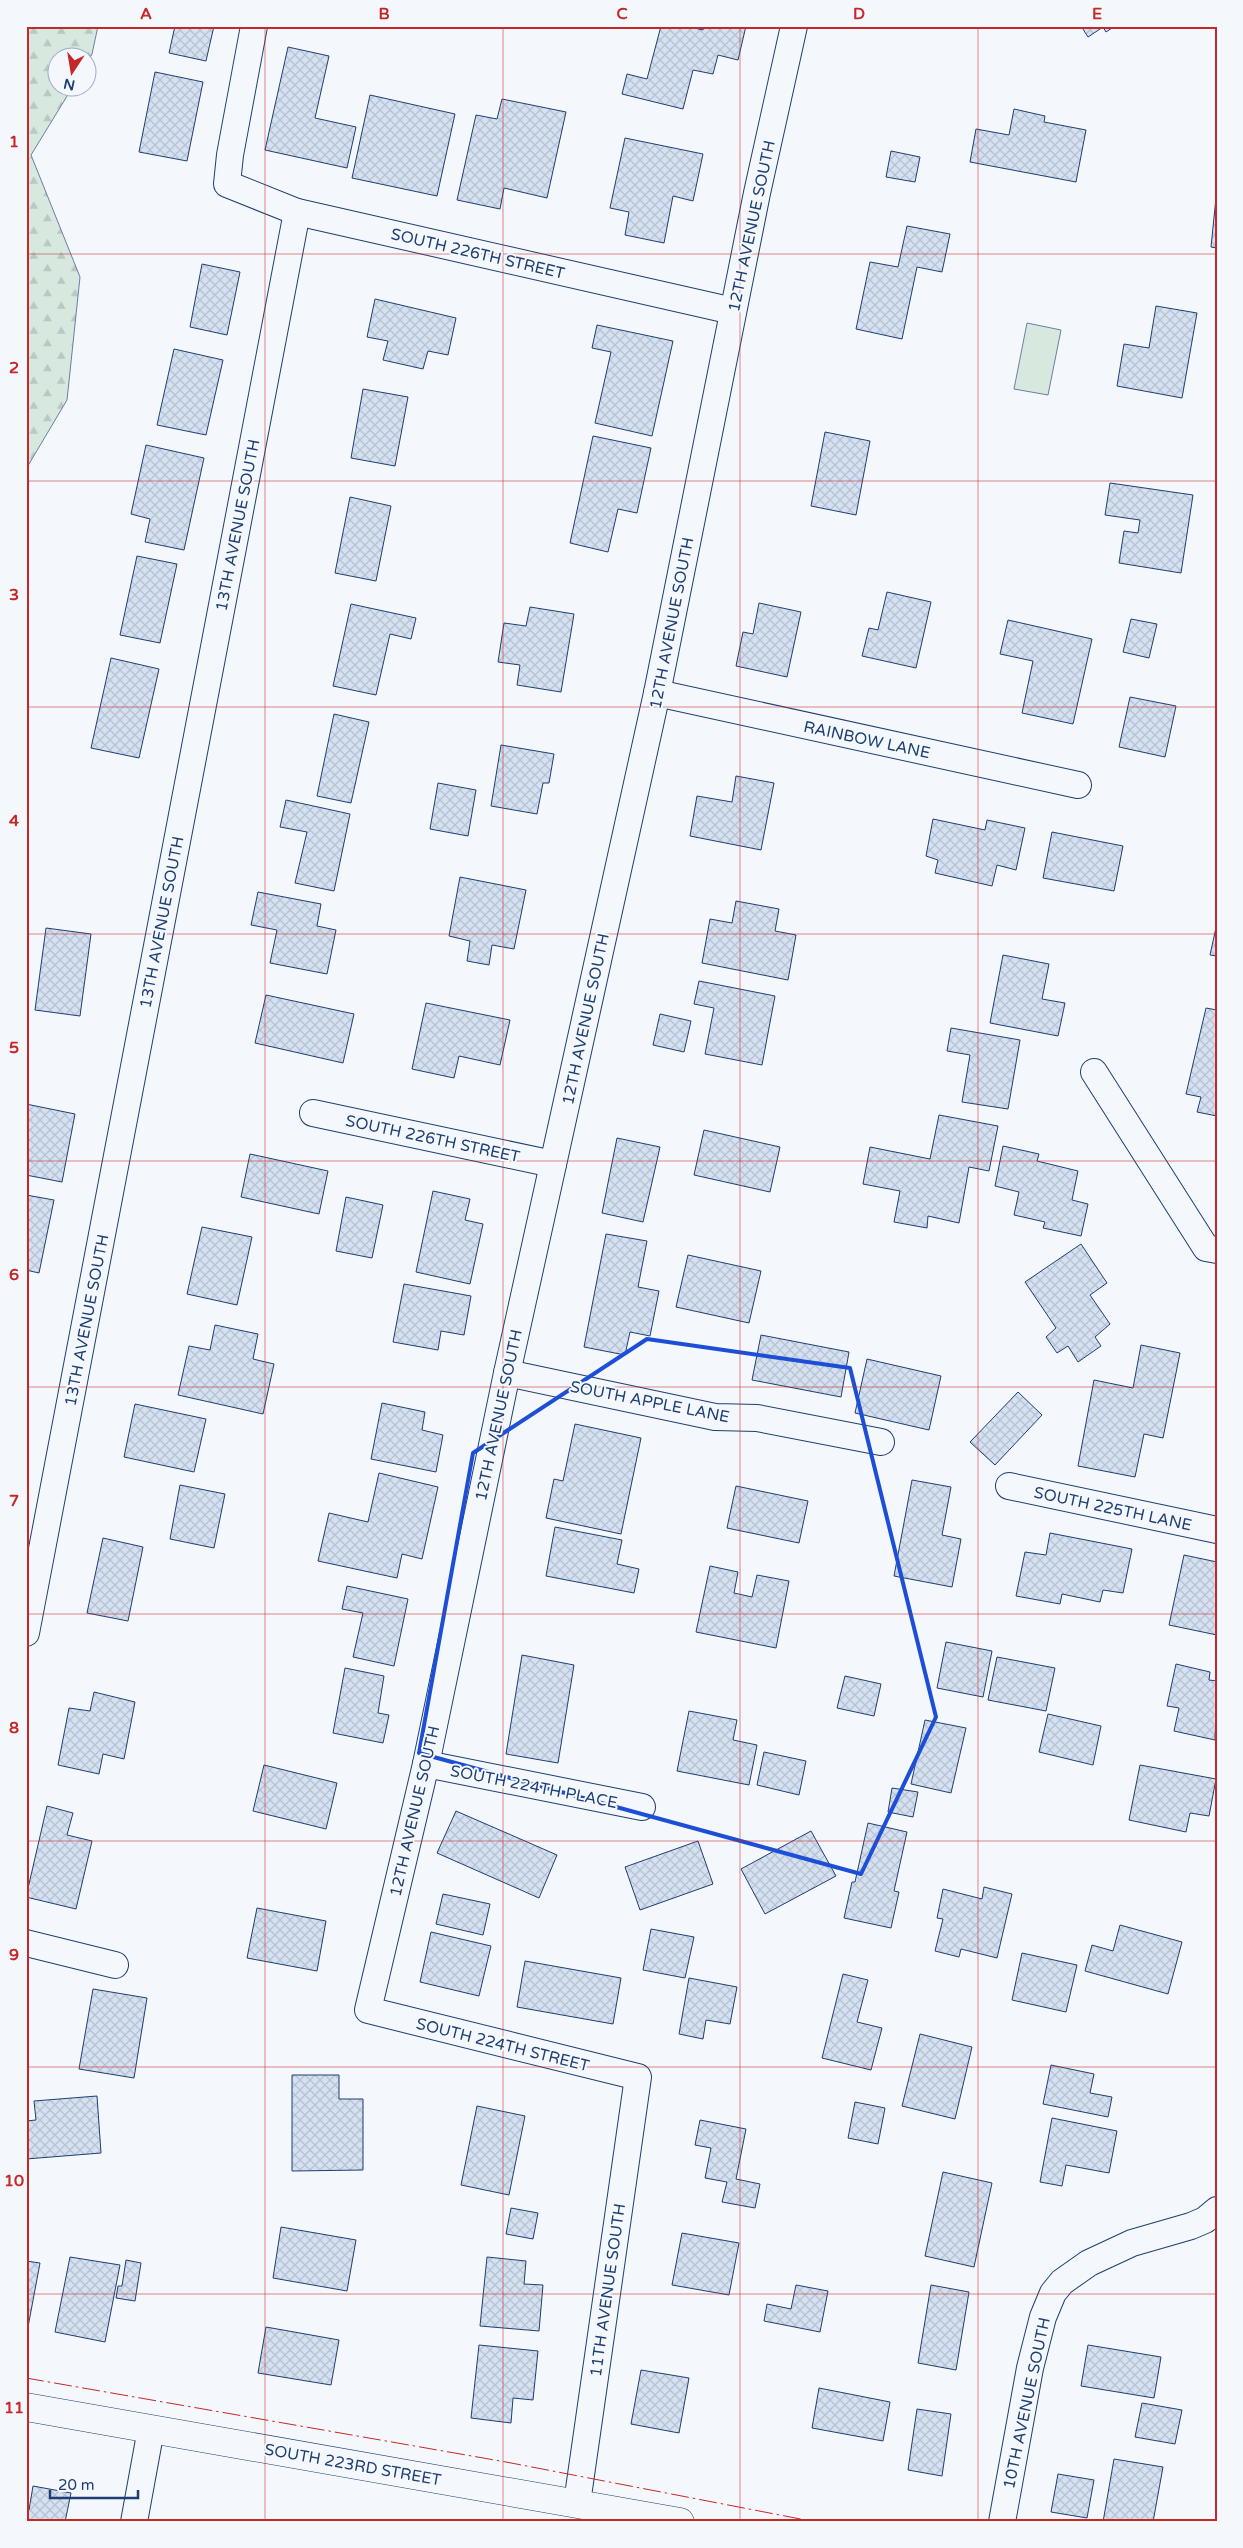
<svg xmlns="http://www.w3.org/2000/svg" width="1243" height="2548" font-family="'Varela Round',sans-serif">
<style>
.forest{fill:url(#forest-firs);stroke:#687fa3}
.pitch{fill:#d7e8df;stroke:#687fa3}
.building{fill:url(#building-cross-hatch);stroke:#1d3f73}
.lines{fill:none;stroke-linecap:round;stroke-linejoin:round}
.street-casing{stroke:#1d3f73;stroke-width:28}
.secondary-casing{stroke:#1d3f73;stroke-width:29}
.street{stroke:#f4f7fb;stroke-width:26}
.secondary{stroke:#f4f7fb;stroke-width:28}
.power{stroke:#c62828;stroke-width:1;stroke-dasharray:18 4 2.5 4;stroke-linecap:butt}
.marked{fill:none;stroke:#1d4ed8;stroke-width:4;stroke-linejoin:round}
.grid{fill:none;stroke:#c62828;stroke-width:1;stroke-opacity:0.55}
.labels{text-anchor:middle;stroke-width:4;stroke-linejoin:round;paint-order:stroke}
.street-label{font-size:16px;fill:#1d3f73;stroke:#f4f7fb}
.neatline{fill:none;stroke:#c62828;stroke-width:2}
.grid-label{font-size:16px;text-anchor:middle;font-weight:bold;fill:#c62828}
</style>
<defs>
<pattern id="forest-firs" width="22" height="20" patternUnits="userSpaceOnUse" patternTransform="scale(1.25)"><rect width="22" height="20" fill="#d7e8df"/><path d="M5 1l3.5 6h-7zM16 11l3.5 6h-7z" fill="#b8c8c3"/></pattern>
<pattern id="building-cross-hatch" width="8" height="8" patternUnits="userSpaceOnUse" patternTransform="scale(1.25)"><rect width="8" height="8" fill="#d5e0f0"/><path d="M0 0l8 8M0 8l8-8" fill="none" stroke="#b6c1d1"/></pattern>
</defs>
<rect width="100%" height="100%" fill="#f4f7fb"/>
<path class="forest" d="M26,26h72l-6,28 -4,7v-3h-30v30h14l-41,67 49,122 -13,123 -41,69z"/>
<path class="pitch" d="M1027,323l34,7 -13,65 -34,-6z"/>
<g class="building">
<path d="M175,26h39l-8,35 -37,-8z"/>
<path d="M661,26h25l17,4 1,-4h42l-8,34 -20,-5 -5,19 -20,-4 -10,39 -61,-15 5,-20 20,5z"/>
<path d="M1081,26h34l-9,6 -3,-5 -15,10z"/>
<path d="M288,47l41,9 -14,62 41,9 -9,41 -82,-18z"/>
<path d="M155,72l48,10 -16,79 -48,-9z"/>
<path d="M370,95l85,19 -18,82 -85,-18z"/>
<path d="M502,99l64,13 -19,86 -43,-10 -4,21 -43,-9 19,-85 21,4z"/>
<path d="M1014,109l31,7 -1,6 42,8 -10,52 -106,-20 6,-33 33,6z"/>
<path d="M625,138l78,16 -10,47 -20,-5 -9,47 -39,-8 4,-23 -19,-4z"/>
<path d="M891,151l29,6 -5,25 -29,-5z"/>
<path d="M1217,188v60l-6,-1z"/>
<path d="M907,226l43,8 -8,38 -25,-5 -15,72 -46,-10 14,-67 28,5z"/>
<path d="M202,264l38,8 -13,63 -37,-8z"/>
<path d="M375,299l81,19 -8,37 -20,-4 -5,18 -40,-9 5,-19 -21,-4z"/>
<path d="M1156,306l41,7 -15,85 -65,-12 7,-42 25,4z"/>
<path d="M597,325l76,16 -21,95 -57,-13 16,-71 -19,-4z"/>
<path d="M174,349l49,11 -17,75 -49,-10z"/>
<path d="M363,389l45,8 -13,69 -44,-8z"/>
<path d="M825,432l45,9 -14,74 -45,-9z"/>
<path d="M593,436l58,12 -14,65 -19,-4 -10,43 -38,-9z"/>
<path d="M146,445l58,13 -20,92 -39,-8 5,-23 -19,-5z"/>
<path d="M1110,483l83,12 -12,78 -62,-10 5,-32 14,2 2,-13 -35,-5z"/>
<path d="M350,497l41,9 -15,75 -41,-8z"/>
<path d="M137,556l40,8 -17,79 -40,-8z"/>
<path d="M887,592l44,10 -15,66 -54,-12 7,-28 9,2z"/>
<path d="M759,603l42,9 -14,65 -51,-11 7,-34 10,2z"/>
<path d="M351,604l65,14 -5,21 -21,-5 -14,61 -43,-9z"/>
<path d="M530,607l44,7 -13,78 -44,-7 3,-20 -22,-3 6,-39 22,3z"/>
<path d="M1131,619l26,5 -8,34 -26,-6z"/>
<path d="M1008,620l84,19 -19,85 -51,-11 11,-52 -33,-7z"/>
<path d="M111,658l48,11 -20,89 -48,-10z"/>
<path d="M1130,697l46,9 -11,51 -46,-10z"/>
<path d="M334,714l35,8 -18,81 -34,-7z"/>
<path d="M501,745l53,9 -5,29h-6l-6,31 -46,-8z"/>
<path d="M736,776l38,7 -13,67 -71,-14 7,-40 35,6z"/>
<path d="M438,783l38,7 -8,46 -38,-7z"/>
<path d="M286,800l64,14 -16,77 -39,-8 12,-51 -27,-5z"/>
<path d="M933,819l52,11 2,-10 38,8 -9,42 -19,-5 -5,21 -57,-13 3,-13 -12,-4z"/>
<path d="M1052,832l71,14 -9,45 -71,-13z"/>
<path d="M460,877l66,13 -12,59 -22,-4 -3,20 -22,-4 3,-20 -21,-5z"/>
<path d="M258,892l63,12 -4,22 19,4 -9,44 -57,-11 7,-33 -26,-5z"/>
<path d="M736,901l43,8 -4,22 21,4 -8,45 -86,-17 8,-44 22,4z"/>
<path d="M1217,923v33l-7,-1z"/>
<path d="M46,928l45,6 -11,82 -45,-6z"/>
<path d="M1003,955l46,9 -7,35 23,4 -7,33 -68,-13z"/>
<path d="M699,981l76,15 -13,69 -57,-11 9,-46 -20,-4z"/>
<path d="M266,995l88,19 -11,49 -88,-20z"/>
<path d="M426,1003l84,17 -10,45 -41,-9 -5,22 -42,-9z"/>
<path d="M1206,1008l11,2v106l-20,-4 4,-15 -15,-3z"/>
<path d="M660,1014l31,7 -7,31 -31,-7z"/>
<path d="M951,1028l69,12 -12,69 -46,-7 8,-47 -23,-4z"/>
<path d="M26,1104l49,10 -13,68 -36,-7z"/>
<path d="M939,1115l59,11 -9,45 -20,-4 -10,56 -31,-7 -1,12 -33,-6 6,-31 -37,-7 7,-37 60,12z"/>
<path d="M704,1130l76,17 -10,45 -76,-17z"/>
<path d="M617,1138l43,9 -17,75 -41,-9z"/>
<path d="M1003,1146l36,8 -2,7 41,10 -6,29 16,4 -7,32 -38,-8 2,-6 -31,-7 5,-23 -24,-6z"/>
<path d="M250,1154l78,17 -9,43 -78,-17z"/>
<path d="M433,1191l37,8 -5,21 18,4 -13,60 -54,-12z"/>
<path d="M26,1195l28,5 -15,73 -13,-3z"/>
<path d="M346,1197l37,8 -11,53 -36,-7z"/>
<path d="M202,1227l50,10 -15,68 -50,-11z"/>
<path d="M606,1234l41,7 -9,46 21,4 -9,45 -20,-4 -5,23 -41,-8z"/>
<path d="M1081,1244l26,39 -17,12 20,29 -15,13 6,9 -23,16 -10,-16 -11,7 -11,-16 10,-9 -31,-46z"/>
<path d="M688,1255l73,16 -12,52 -73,-16z"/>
<path d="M404,1284l67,12 -7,39 -23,-4 -3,19 -45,-8z"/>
<path d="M215,1325l43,9 -5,25 21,5 -11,50 -85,-19 11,-49 21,4z"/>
<path d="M761,1335l88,17 -8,45 -89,-17z"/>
<path d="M1141,1345l39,8 -17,85 -19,-4 -9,43 -57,-11 16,-86 39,8z"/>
<path d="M867,1359l74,17 -12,54 -74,-17z"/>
<path d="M1018,1392l24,23 -47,50 -25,-23z"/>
<path d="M382,1403l43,9 -3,18 21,5 -7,37 -65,-13z"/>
<path d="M135,1404l71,15 -12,53 -70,-15z"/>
<path d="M575,1424l66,14 -20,96 -75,-16 8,-39 9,2z"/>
<path d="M379,1473l59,14 -16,72 -20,-5 -5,24 -79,-17 11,-48 39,9z"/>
<path d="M912,1480l39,7 -9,48 19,4 -9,48 -58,-11z"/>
<path d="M180,1485l45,9 -11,54 -44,-9z"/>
<path d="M736,1486l72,15 -9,42 -72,-15z"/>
<path d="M555,1527l67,13 -5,24 22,5 -5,24 -88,-17z"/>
<path d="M1050,1533l82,16 -9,44 -20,-3 -3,12 -38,-8 -2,10 -44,-8 9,-44 21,3z"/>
<path d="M103,1538l40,9 -15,74 -41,-8z"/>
<path d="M1184,1555l33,7v73l-48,-10z"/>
<path d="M710,1566l28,6 -4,21 18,4 5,-22 32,6 -13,67 -80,-16z"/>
<path d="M347,1586l61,13 -14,67 -41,-9 10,-44 -21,-4z"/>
<path d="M946,1642l46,9 -9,46 -46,-9z"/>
<path d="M522,1655l52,10 -16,98 -52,-9z"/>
<path d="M997,1657l58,11 -9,43 -58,-11z"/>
<path d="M1176,1664l34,8 -1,8 8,1 -2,59 -41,-9 5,-23 -12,-2z"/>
<path d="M345,1668l39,8 -6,37 11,2 -6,28 -50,-10z"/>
<path d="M845,1676l36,8 -7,32 -37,-8z"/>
<path d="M94,1692l41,10 -11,57 -21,-5 -4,20 -41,-9 11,-57 21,3z"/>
<path d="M689,1711l48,9 -4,20 24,5 -8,40 -72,-14z"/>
<path d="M1048,1714l53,12 -8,39 -54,-13z"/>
<path d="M925,1720l41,8 -15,65 -40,-9z"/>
<path d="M764,1752l42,9 -7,34 -42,-10z"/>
<path d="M264,1765l73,18 -11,46 -73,-18z"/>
<path d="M1140,1765l76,14 -7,37 -19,-3 -4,19 -57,-12z"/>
<path d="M892,1788l26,4 -5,25 -25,-5z"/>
<path d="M47,1806l26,7 -6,22 25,6 -16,68 -50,-12z"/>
<path d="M456,1811l101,44 -18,43 -102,-45z"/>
<path d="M868,1823l39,9 -13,59 5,1 -8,36 -47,-10 8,-36h3z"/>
<path d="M811,1831l25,45 -71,38 -24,-45z"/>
<path d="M698,1841l15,43 -73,26 -15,-43z"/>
<path d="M984,1887l28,7 -15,64 -36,-9 -2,8 -24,-6 8,-32 -6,-1 6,-29 39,10z"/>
<path d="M443,1894l47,10 -7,31 -47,-11z"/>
<path d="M257,1908l69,13 -9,50 -70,-13z"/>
<path d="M1120,1925l62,17 -14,52 -83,-23 7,-26 21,6z"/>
<path d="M651,1929l43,8 -9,41 -42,-8z"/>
<path d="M431,1932l60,14 -12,50 -59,-14z"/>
<path d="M1022,1953l55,12 -11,47 -54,-12z"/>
<path d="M525,1961l96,17 -8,46 -96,-17z"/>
<path d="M843,1974l25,6 -11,42 25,6 -11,42 -49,-12z"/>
<path d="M689,1978l48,9 -7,37 -24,-4 -3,19 -24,-5z"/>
<path d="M93,1989l54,9 -13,80 -55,-9z"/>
<path d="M920,2034l52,13 -17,72 -53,-13z"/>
<path d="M1051,2065l43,9 -4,19 22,4 -4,20 -65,-13z"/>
<path d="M292,2075h47v24h24v71l-71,1z"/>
<path d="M97,2096l4,57 -75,6v-38l10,-1 -2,-19z"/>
<path d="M855,2102l30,6 -7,36 -30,-6z"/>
<path d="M477,2106l48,10 -16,79 -48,-10z"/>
<path d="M1052,2118l65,13 -8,42 -43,-8 -4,21 -22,-4z"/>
<path d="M700,2120l46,9 -10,50 24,5 -5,24 -33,-6 5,-20 -22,-4 6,-30 -16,-3z"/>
<path d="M943,2172l49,11 -18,84 -49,-11z"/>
<path d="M511,2208l27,5 -5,26 -27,-5z"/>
<path d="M281,2227l75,13 -9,51 -74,-13z"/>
<path d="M682,2233l57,10 -10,52 -57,-10z"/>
<path d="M70,2257l50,8 -15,77 -50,-10z"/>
<path d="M487,2257l39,4 -2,23 19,1 -4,46 -59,-5z"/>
<path d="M126,2260l15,3 -6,38 -19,-3 2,-12h4z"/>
<path d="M26,2261l14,2 -12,64 -2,-1z"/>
<path d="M796,2285l32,6 -8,41 -56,-11 3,-17 24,5z"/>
<path d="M931,2285l38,7 -13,78 -38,-7z"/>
<path d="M266,2327l73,13 -8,45 -73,-12z"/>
<path d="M479,2345l59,6 -5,49 -20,-2 -2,25 -40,-5z"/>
<path d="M1088,2345l73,12 -7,41 -73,-12z"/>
<path d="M641,2370l48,8 -10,55 -48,-9z"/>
<path d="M819,2388l71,14 -7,39 -71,-13z"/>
<path d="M1142,2403l40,7 -7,34 -40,-7z"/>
<path d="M917,2409l34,5 -9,62 -34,-6z"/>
<path d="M1114,2459l49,8 -10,55h-50z"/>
<path d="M1058,2474l36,6 -7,38 -36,-6z"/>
<path d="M33,2486l38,7 -6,29h-39v-13l3,1z"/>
</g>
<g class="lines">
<defs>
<g id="street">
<path d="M254,26l-24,129 -3,29 70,28 436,99"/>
<path d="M657,693l421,92"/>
<path d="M1094,1072l112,176 11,2"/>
<path d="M313,1113l240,51"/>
<path d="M507,1373l208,44 42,1 124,24"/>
<path d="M1009,1486l208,44"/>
<path d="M26,1633l271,-1421"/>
<path d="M426,1764l216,43"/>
<path d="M26,1943l89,22"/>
<path d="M577,2503l61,-426 -270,-67 58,-246 81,-391 150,-680 100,-500 37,-167"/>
<path d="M134,2522l17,-93"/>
<path d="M1002,2522l28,-154 13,-51 10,-24 9,-11 27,-19 43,-20 59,-17 14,-6 12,-10"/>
</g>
<path id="secondary" d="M26,2407l654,115"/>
</defs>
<use href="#street" class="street-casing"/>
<use href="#secondary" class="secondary-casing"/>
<use href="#street" class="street"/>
<use href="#secondary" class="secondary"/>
<path class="power" d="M26,2378l480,84 310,60"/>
</g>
<path class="marked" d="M647,1339l203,29 86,349 -75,157 -442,-121 54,-300z"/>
<path class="grid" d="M265,26v2496M503,26v2496M740,26v2496M978,26v2496M26,254h1191M26,481h1191M26,707h1191M26,934h1191M26,1161h1191M26,1387h1191M26,1614h1191M26,1841h1191M26,2067h1191M26,2294h1191"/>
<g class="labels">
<g class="street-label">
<text transform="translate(751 226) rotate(-78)" y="6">12TH AVENUE SOUTH</text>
<text transform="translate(478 253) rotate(13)" y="6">SOUTH 226TH STREET</text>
<text transform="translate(237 525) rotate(-79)" y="6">13TH AVENUE SOUTH</text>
<text transform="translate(671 623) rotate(-79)" y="6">12TH AVENUE SOUTH</text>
<text transform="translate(867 739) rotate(12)" y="6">RAINBOW LANE</text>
<text transform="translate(161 922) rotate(-79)" y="6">13TH AVENUE SOUTH</text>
<text transform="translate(585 1019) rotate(-78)" y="6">12TH AVENUE SOUTH</text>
<text transform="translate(433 1138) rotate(12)" y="6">SOUTH 226TH STREET</text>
<text transform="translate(86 1320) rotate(-79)" y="6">13TH AVENUE SOUTH</text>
<text transform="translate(650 1401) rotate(11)" y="6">SOUTH APPLE LANE</text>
<text transform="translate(498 1415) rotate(-78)" y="6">12TH AVENUE SOUTH</text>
<text transform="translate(1113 1508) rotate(12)" y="6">SOUTH 225TH LANE</text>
<text transform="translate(534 1786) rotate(11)" y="6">SOUTH 224TH PLACE</text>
<text transform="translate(414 1811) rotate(-77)" y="6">12TH AVENUE SOUTH</text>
<text transform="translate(503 2044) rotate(14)" y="6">SOUTH 224TH STREET</text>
<text transform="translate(607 2290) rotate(-82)" y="6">11TH AVENUE SOUTH</text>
<text transform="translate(1026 2403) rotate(-78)" y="6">10TH AVENUE SOUTH</text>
<text transform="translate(353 2464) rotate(10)" y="6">SOUTH 223RD STREET</text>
</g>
</g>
<rect width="1243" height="2548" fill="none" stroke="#f4f7fb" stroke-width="55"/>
<g transform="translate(72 72) rotate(192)"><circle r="24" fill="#f4f7fb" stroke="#9eadc5"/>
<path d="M0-4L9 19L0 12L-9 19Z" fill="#c62828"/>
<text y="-8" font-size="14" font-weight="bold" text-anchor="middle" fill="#1d3f73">N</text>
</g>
<path d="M50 2490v8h88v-8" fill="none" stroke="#1d3f73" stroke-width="2.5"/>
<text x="58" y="2490" font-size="15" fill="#1d3f73" stroke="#f4f7fb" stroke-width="4" paint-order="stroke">20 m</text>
<rect x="28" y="28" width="1188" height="2492" class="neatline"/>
<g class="grid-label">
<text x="146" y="19">A</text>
<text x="384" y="19">B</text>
<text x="622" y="19">C</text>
<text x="859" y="19">D</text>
<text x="1097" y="19">E</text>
<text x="14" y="147">1</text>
<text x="14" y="373">2</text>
<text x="14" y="600">3</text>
<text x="14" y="826">4</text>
<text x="14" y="1053">5</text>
<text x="14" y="1280">6</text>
<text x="14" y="1506">7</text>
<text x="14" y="1733">8</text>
<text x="14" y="1960">9</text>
<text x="14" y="2186">10</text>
<text x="14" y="2413">11</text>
</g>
</svg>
